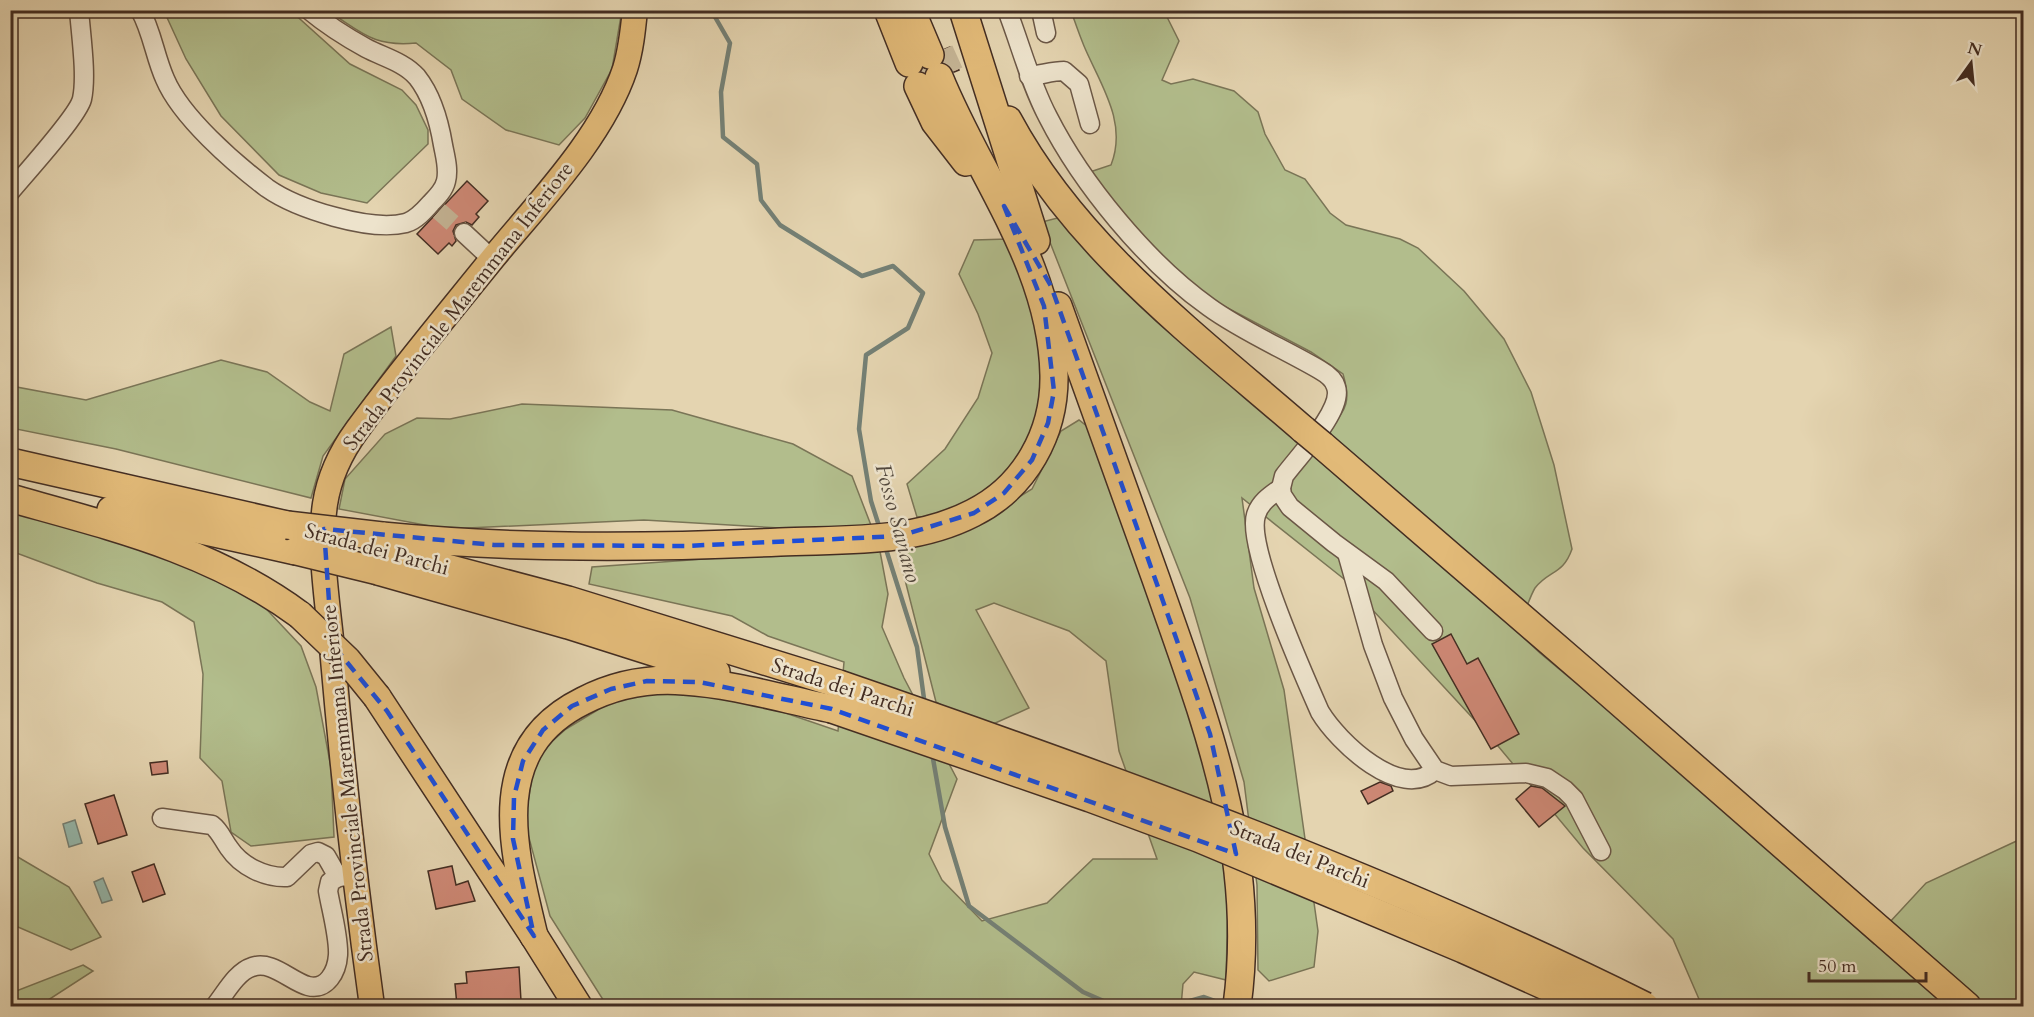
<svg xmlns="http://www.w3.org/2000/svg" width="2034" height="1017" font-family="Cardo,serif">
<style>
.green{fill:#b2bd8c;stroke:#7a7557;stroke-width:1.5}
.water{fill:#95b8ac;stroke:#748075;stroke-width:1.5}
.lines{fill:none;stroke-linecap:round;stroke-linejoin:round}
.stream{stroke:#748075;stroke-width:4.5}
.building{fill:#ce8875;stroke:#432d22;stroke-width:1.5}
.minor-tunnel{stroke:#c4b394;stroke-width:18;stroke-dasharray:18 9;stroke-linecap:butt}
.highway-tunnel{stroke:#c4b394;stroke-width:27;stroke-dasharray:27 14;stroke-linecap:butt}
.minor-casing{stroke:#6b5746;stroke-width:21}
.major-casing{stroke:#432d22;stroke-width:27}
.highway-casing{stroke:#432d22;stroke-width:30}
.minor{stroke:#ede3cc;stroke-width:18}
.major{stroke:#e2ba78;stroke-width:24}
.highway{stroke:#e2ba78;stroke-width:27}
.highway-bridge-casing{stroke:#432d22;stroke-width:30;stroke-linecap:butt}
.highway-bridge{stroke:#e2ba78;stroke-width:27}
.marked{fill:none;stroke:#1d4ed8;stroke-width:4.5;stroke-dasharray:12 8;stroke-linejoin:round}
.labels{text-anchor:middle;stroke-width:5;stroke-linejoin:round;paint-order:stroke}
.street-label{font-size:21px;fill:#432d22;stroke:#ede3cc}
.water-label{font-size:22px;font-style:italic;fill:#53493e;stroke:#ede3cc}
</style>
<rect width="100%" height="100%" fill="#e4d4b0"/>
<filter id="stains"><feTurbulence type="fractalNoise" baseFrequency=".00333" numOctaves="4"/><feColorMatrix values="0 0 0 0 .2 0 0 0 0 .09 0 0 0 0 .02 0 0 0 .5 -.17"/></filter>
<radialGradient id="worn" r=".72"><stop offset=".6" stop-color="#630" stop-opacity="0"/><stop offset="1" stop-color="#630" stop-opacity=".3"/></radialGradient>
<g class="green">
<path d="M622,10l-10,59 -27,49 -26,27 -53,-15 -44,-31 -11,-29 -35,-27c-43,4 -53,-10 -88,-32z"/>
<path d="M164,11h127l59,53 52,26 14,15 12,25v14l-61,59 -46,-10 -42,-18 -58,-59 -35,-57z"/>
<path d="M1071,11h93l15,30 -17,39 9,4 22,-5 41,12 24,21 7,22 20,36 20,9 25,34 16,12 54,14 18,9 46,43 40,48 27,53 23,73 18,84c-9,26 -23,21 -37,39 -3,5 -6,13 -8,18l-200,-173c18,-24 25,-28 16,-59l-32,-22 -93,-49 -29,-20 -54,-52 -45,-59 21,-7c17,-43 -11,-81 -27,-119 -5,-12 -9,-24 -13,-35z"/>
<path d="M1065,216l323,294 152,143 130,109 204,182 15,-21 37,-40 97,-45v168h-321l-29,-67 -90,-91 -90,-108 -149,-161 -102,-81 12,90 30,102 34,241 -4,36 -45,14 -11,-11 -1,-85 -13,-103 -54,-184 -148,-376z"/>
<path d="M1008,239l34,98 4,50 -9,42 -27,51 -65,36 -28,1 -10,-33 38,-35 33,-51 14,-45 -14,-39 -19,-40 15,-34z"/>
<path d="M391,327l5,29 -73,100 -12,42 -195,-49 -105,-21v-42l75,14 135,-40 46,12 43,30 20,9 14,-57z"/>
<path d="M522,404l150,6 121,34 59,32 27,70 9,48 -6,33 22,51 53,101 -28,75 13,26 40,41 65,-18 46,-44h64l-38,-108 -13,-90 -37,-30 -75,-28 -18,7 53,98 -47,21 -46,-27 -35,-138 6,-16 75,-28 50,-31 29,-58 18,-11 14,11 121,358 14,109 -2,82 -32,-8 -11,12 -2,22h-574l-57,-90 -25,-93 7,-47 9,-25 25,-22 53,-32 77,-9 69,18 73,25 6,-69 -76,-26 -36,-20 -143,-32 3,-17 224,-16 -1,-21 -171,-10 -198,9 -107,-20 6,-30 40,-45 32,-16 33,1z"/>
<path d="M11,506l145,44 100,48 45,48 15,41 15,81 3,69 -83,9 -20,-14 -9,-51 -22,-23 3,-84 -9,-52 -32,-20 -65,-19 -86,-32z"/>
<path d="M11,853l58,34 32,50 -30,13 -60,-26z"/>
<path d="M83,965l10,6 -54,35h-28v-13z"/>
</g>
<g class="water">
<path d="M75,820l7,23 -13,4 -6,-23z"/>
<path d="M103,878l9,22 -10,3 -8,-21z"/>
</g>
<g class="lines">
<g class="stream">
<path d="M711,10l19,33 -9,49 2,45 34,27 4,36 19,25 82,51 31,-10 30,27 -15,35 -42,27 -7,74 12,72 9,28"/>
<path d="M885,546l32,101 8,59"/>
<path d="M932,753l13,74 24,79 114,86 32,14"/>
<path d="M1172,1006l32,-9 25,9"/>
</g>
</g>
<g class="building">
<path d="M950,47l9,23 -5,2 -5,-7 -5,-3 2,-6 -1,-7z"/>
<path d="M467,181l21,20 -12,13 3,3 -7,8 -6,-3 -10,3 -3,6 3,10 -4,5 -3,-3 -11,11 -21,-20z"/>
<path d="M1451,634l16,30 11,-6 41,76 -28,15 -59,-105z"/>
<path d="M167,761l1,12 -16,2 -2,-12z"/>
<path d="M1380,782l11,4 2,5 -25,13 -7,-13z"/>
<path d="M1531,786l11,2 23,18 -26,21 -23,-28z"/>
<path d="M114,795l13,40 -29,9 -13,-40z"/>
<path d="M154,864l11,30 -22,8 -11,-30z"/>
<path d="M452,866l4,19 12,-4 7,20 -39,8 -8,-38z"/>
<path d="M519,967l2,34 -38,2 1,3h-27l-2,-22 12,-1 -1,-11z"/>
</g>
<g class="lines">
<path class="minor-tunnel" d="M439,211l25,22"/>
<g class="highway-tunnel">
<path d="M940,51l10,22"/>
<path d="M919,59l9,23"/>
</g>
<defs>
<g id="minor">
<path d="M140,10c12,21 15,47 25,69 16,38 69,84 102,109 30,21 103,44 139,35 10,-3 18,-12 25,-20 6,-6 13,-13 15,-22 3,-12 -1,-25 -3,-36 -4,-24 -11,-49 -26,-68 -13,-15 -34,-20 -51,-29 -20,-11 -39,-23 -57,-38"/>
<path d="M1007,10c14,36 23,73 41,107 34,67 99,146 161,190 33,24 75,42 111,63 7,4 14,9 16,17 8,22 -38,70 -52,89l-3,12 1,7 8,12 44,36 52,38 47,50"/>
<path d="M1041,10l5,23"/>
<path d="M1029,76c12,-1 23,-5 35,-5l15,13 11,40"/>
<path d="M10,192c14,-17 68,-76 72,-93 5,-23 -1,-63 -3,-89"/>
<path d="M464,233l28,26"/>
<path d="M1281,488c-10,7 -21,14 -25,27 -10,31 49,163 64,197 18,30 81,90 115,58"/>
<path d="M1347,553l26,92 20,53 21,41 21,31 16,6 75,-3 21,5 18,12 9,9 27,52"/>
<path d="M162,818l50,7c8,6 11,15 17,23 12,18 36,30 58,29l24,-23 7,-2 8,4 12,21 10,-1"/>
<path d="M215,1006c10,-12 21,-34 37,-39 20,-7 38,14 56,19 19,5 29,-15 30,-31 1,-18 -7,-46 -10,-64l2,-9 8,-5"/>
</g>
<path id="major" d="M372,1006c-16,-115 -29,-231 -39,-347 -4,-48 -15,-108 -8,-155 4,-26 16,-52 32,-74 43,-59 90,-115 136,-172 45,-55 109,-120 132,-189 6,-19 8,-39 10,-59"/>
<g id="highway">
<path d="M888,10l21,53"/>
<path d="M911,10l19,45"/>
<path d="M963,10l73,231"/>
<path d="M918,86l17,36 31,40"/>
<path d="M1008,120c68,127 189,217 296,310"/>
<path d="M1058,306c32,91 65,182 98,273 50,143 102,273 81,427"/>
<path d="M1322,445l263,227 382,334"/>
<path d="M10,462l277,63"/>
<path d="M10,498c103,29 202,52 290,117"/>
<path d="M111,510l185,41"/>
<path d="M382,536c133,13 265,12 398,6 66,-3 133,2 193,-29 52,-26 82,-80 81,-138 -2,-110 -75,-199 -115,-298"/>
<path d="M379,550l189,50 271,84"/>
<path d="M378,571l190,54 148,47"/>
<path d="M377,697l157,239 44,70"/>
<path d="M534,936c-20,-84 -50,-186 49,-235 31,-16 66,-23 101,-20 49,3 99,18 148,28"/>
</g>
</defs>
<use href="#minor" class="minor-casing"/>
<use href="#major" class="major-casing"/>
<use href="#highway" class="highway-casing"/>
<use href="#minor" class="minor"/>
<use href="#major" class="major"/>
<use href="#highway" class="highway"/>
<defs>
<g id="highway-bridge">
<path d="M1304,430l18,15"/>
<path d="M287,525l95,11"/>
<path d="M296,551l82,20"/>
<path d="M300,615l47,45 30,37"/>
<path d="M839,684c273,94 547,193 806,322"/>
<path d="M832,709l258,89 108,40 265,111 127,57"/>
</g>
</defs>
<use href="#highway-bridge" class="highway-bridge-casing"/>
<use href="#highway-bridge" class="highway-bridge"/>
</g>
<path class="marked" d="M1004,206l47,80 39,109 120,339 26,120 -404,-145 -133,-27 -52,-1 -36,8 -39,17 -29,24 -20,31 -9,36 -1,42 21,97 -147,-225 -55,-67 -8,-115 170,16 191,1 215,-10 74,-23 30,-20 28,-33 16,-37 6,-32 -10,-85z"/>
<g class="labels">
<g class="street-label">
<text transform="translate(458 306) rotate(-52)" y="7">Strada Provinciale Maremmana Inferiore</text>
<text transform="translate(377 549) rotate(15)" y="7">Strada dei Parchi</text>
<text transform="translate(843 687) rotate(18)" y="7">Strada dei Parchi</text>
<text transform="translate(347 783) rotate(-96)" y="7">Strada Provinciale Maremmana Inferiore</text>
<text transform="translate(1300 854) rotate(22)" y="7">Strada dei Parchi</text>
</g>
<g class="water-label">
<text transform="translate(899 523) rotate(75)" y="8">Fosso Saviano</text>
</g>
</g>
<rect width="2034" height="1017" fill="none" stroke="#e4d4b0" stroke-width="36"/>
<rect x="12" y="12" width="2010" height="993" fill="none" stroke="#432d22" stroke-width="3"/>
<rect x="18" y="18" width="1998" height="981" fill="none" stroke="#432d22" stroke-width="1.5"/>
<g transform="translate(1971 63) rotate(15)" stroke="#ede3cc" stroke-width="4.5" paint-order="stroke">
<path d="M0-4.5L10 22L0 15L-10 22Z" fill="#432d22"/>
<text y="-9" font-size="16" font-weight="bold" text-anchor="middle" fill="#432d22">N</text>
</g>
<path d="M1809 972v9h117v-9" fill="none" stroke="#432d22" stroke-width="3"/>
<text x="1818" y="972" font-size="18" fill="#432d22" stroke="#ede3cc" stroke-width="4.5" paint-order="stroke">50 m</text>
<rect width="100%" height="100%" filter="url(#stains)"/>
<rect width="100%" height="100%" fill="url(#worn)"/>
</svg>
